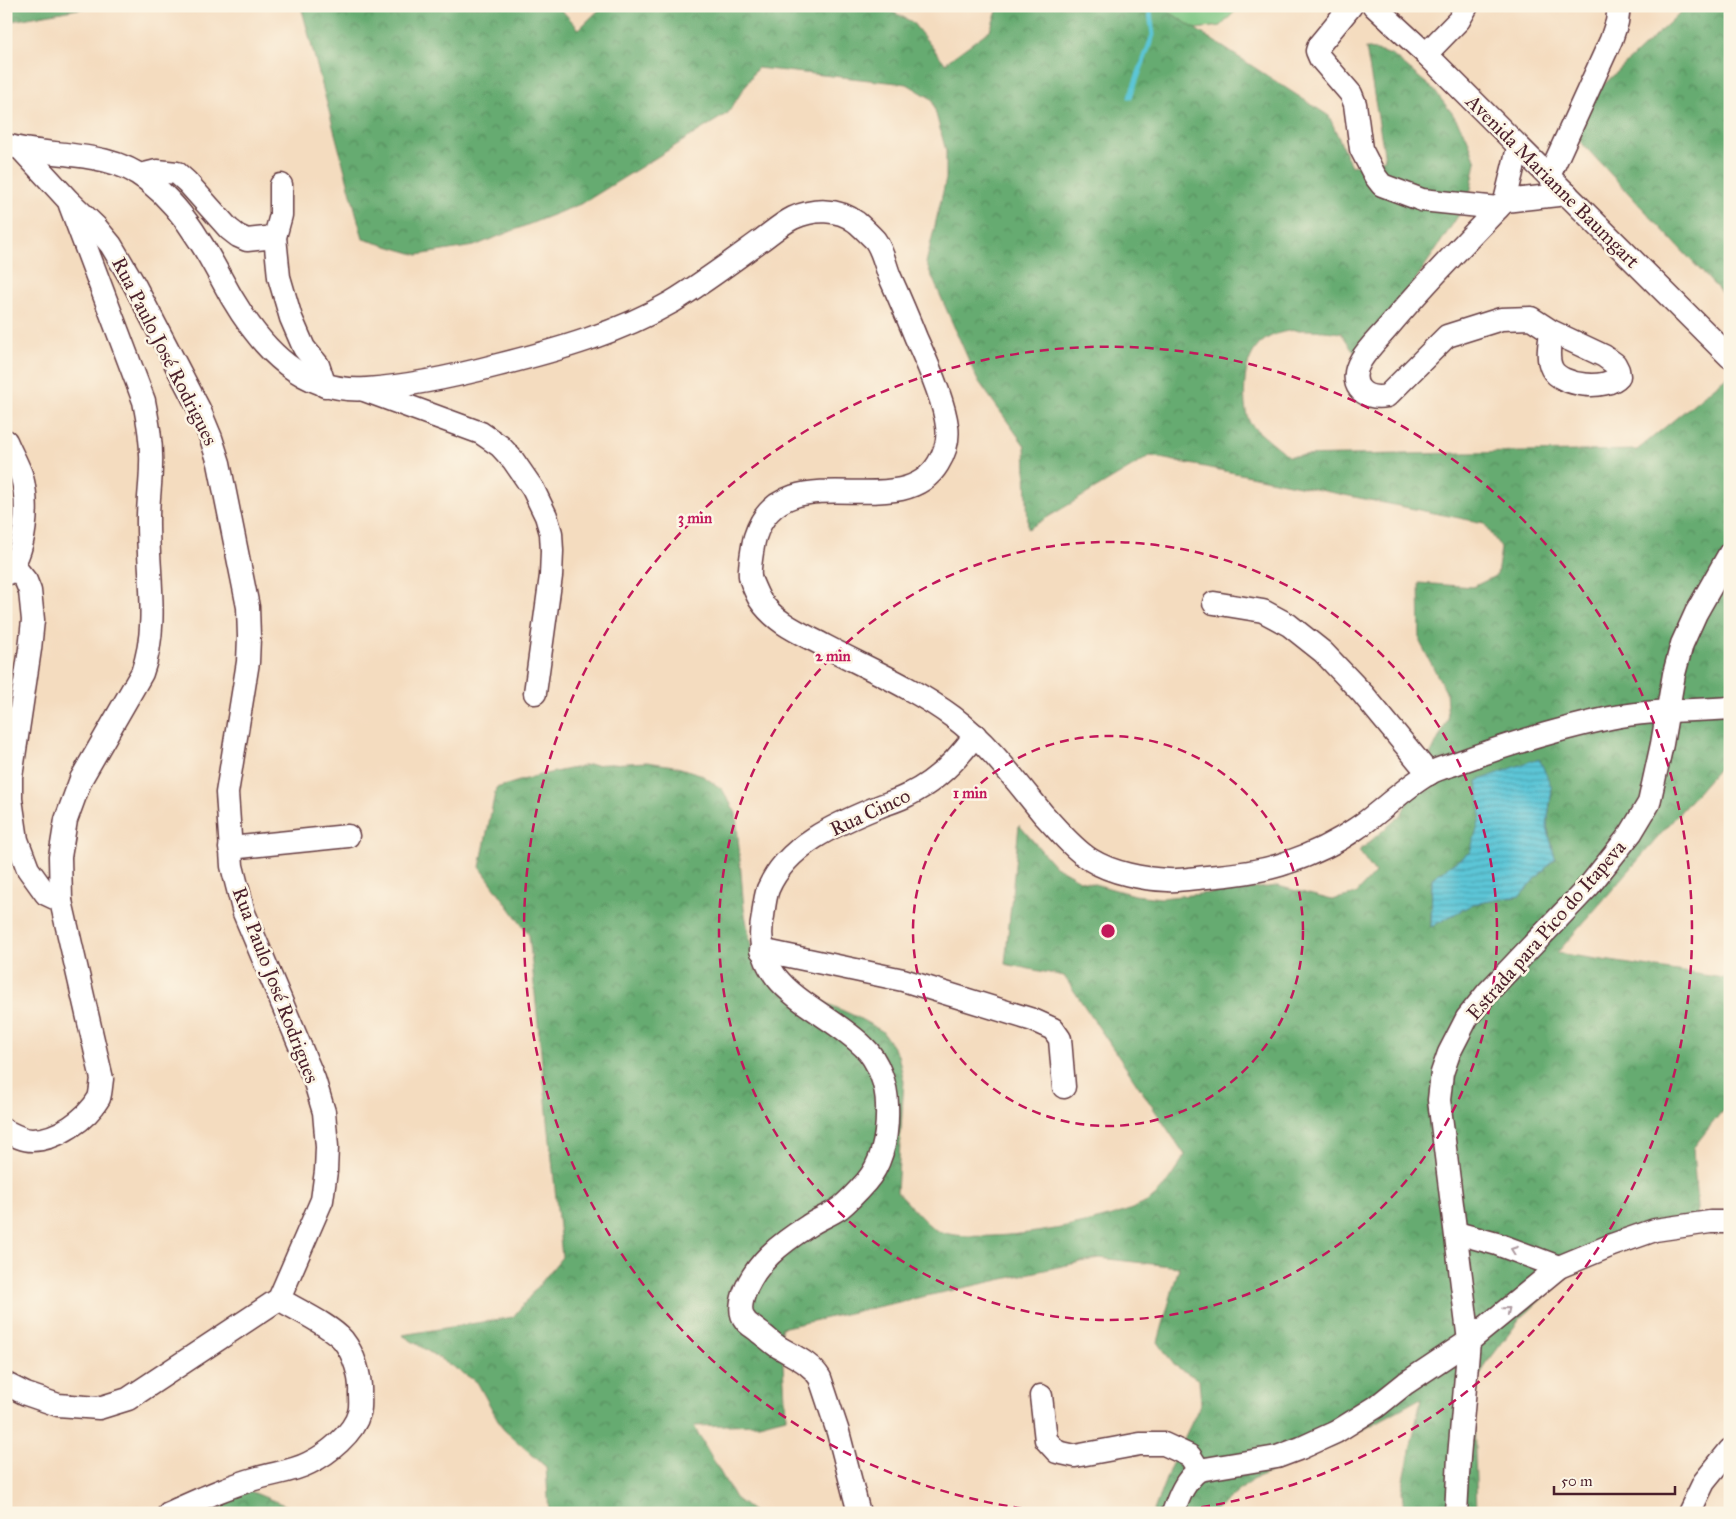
<svg xmlns="http://www.w3.org/2000/svg" width="1736" height="1519" font-family="'IM FELL Great Primer',serif">
<style>
.green{fill:#7dc683;stroke:#647257}
.forest{fill:url(#forest-crowns);stroke:#58654e;fill-rule:evenodd}
.water{fill:url(#water-rules);stroke:#537281}
.lines{fill:none;stroke-linecap:round;stroke-linejoin:round}
.stream{stroke:#5cc6d7;stroke-width:5}
.minor-casing{stroke:#643b41;stroke-width:25}
.minor{stroke:#fff;stroke-width:22}
.oneway{stroke:#ae9aa0}
.ring{fill:none;stroke:#c2185b;stroke-width:2.5;stroke-dasharray:9 6}
.labels{text-anchor:middle;stroke-width:5;stroke-linejoin:round;paint-order:stroke}
.street-label{font-size:20px;fill:#4a1f2b;stroke:#fcf5e5}
.centre{fill:#c2185b;stroke:#fcf5e5;stroke-width:2.5}
.ring-label{font-size:15px;text-anchor:middle;font-weight:bold;fill:#c2185b;stroke:#fcf5e5;stroke-width:5;stroke-linejoin:round;paint-order:stroke}
</style>
<defs>
<pattern id="forest-crowns" width="20" height="18" patternUnits="userSpaceOnUse" patternTransform="scale(1.25)"><rect width="20" height="18" fill="#66ab71"/><path d="M2 6a3 3 0 1 1 6 0M12 15a3 3 0 1 1 6 0" fill="none" stroke="#568b5d"/></pattern>
<pattern id="water-rules" width="6" height="5" patternUnits="userSpaceOnUse" patternTransform="scale(1.25)"><rect width="6" height="5" fill="#5cc6d7"/><path d="M0 2.5h6" fill="none" stroke="#4ea0af"/></pattern>
</defs>
<rect width="100%" height="100%" fill="#fcf5e5"/>
<filter id="ink" filterUnits="userSpaceOnUse"><feTurbulence type="fractalNoise" baseFrequency=".02" numOctaves="2"/><feDisplacementMap in="SourceGraphic" scale="10" xChannelSelector="R" yChannelSelector="G"/><feConvolveMatrix kernelMatrix="1 2 1 2 8 2 1 2 1" color-interpolation-filters="sRGB"/></filter>
<filter id="wash" filterUnits="userSpaceOnUse"><feTurbulence type="fractalNoise" baseFrequency=".0096" numOctaves="4" result="noise"/><feDisplacementMap in="SourceGraphic" scale="20" xChannelSelector="R" yChannelSelector="G"/><feGaussianBlur stdDeviation="1.12" result="paint"/><feColorMatrix in="noise" values="0 0 0 0 0 0 0 0 0 0 0 0 0 0 0 0 0 1.4 0 .05"/><feComposite in="paint" operator="in"/></filter>
<g filter="url(#wash)">
<rect width="100%" height="100%" fill="#f4dcbf"/>
<path class="green" d="M1134,6h106l-19,20 -35,4z"/>
<g class="forest">
<path d="M6,6h89l-89,16z"/>
<path d="M301,6h257l21,23 24,-23h279l30,16 33,41 45,-33 9,-24h161l169,110 22,50 34,-7 -19,-111 26,7 41,34 19,24 15,24 9,25 -5,27 -11,24 -51,77 -52,66 -16,-23c-44,-6 -91,-9 -96,48 -1,12 -1,31 5,42 4,6 30,26 38,33l349,-6 93,-76v219l-3,4 3,9v149l-173,198 173,26v122l-37,47 5,75 -111,40 -24,16 -42,39 -35,46 -13,26 4,123h-73l-2,-23 19,-92 -86,47 -83,35 -39,33h-60l17,-45 31,-65 -2,-23 -25,-15 -16,-23 21,-75 -80,-9 -318,70 5,89 -27,7 -65,2 41,72 20,15h-206l-3,-46 -43,-38 -26,-47 -75,-47 111,-18 49,-60 -33,-322 -49,-68 16,-79 40,-12 52,-11 59,-3 27,4 26,8 22,15 14,24 8,96 12,62 101,46 25,14 16,24 6,26 -7,111c9,8 32,36 41,39 42,16 175,-7 212,-31 15,-11 26,-30 35,-45l-121,-179 -59,-12 14,-139 36,41 25,14 54,15 27,3 117,-12 54,14 24,-6 19,-21 -16,-22 42,-36 47,-96 -2,-27 -26,-50 -1,-59 54,4 24,-12 4,-27 -17,-25 -334,-67 -122,73 -3,-83 -48,-67 -51,-116 20,-84v-28l-14,-52 -25,-15 -150,-16 -29,45 -145,90 -109,43 -56,9 -55,-16zM1477,781l75,7 -5,38 8,32 -35,38 -47,8 -42,22 1,-48 38,-26 11,-36z"/>
<path d="M1687,6h43v296l-167,-179z"/>
<path d="M240,1487l64,26h-147l32,-14z"/>
</g>
<path class="water" d="M1539,758l13,30 -5,38 8,32 -35,38 -47,8 -42,23 1,-49 38,-26 11,-36 -4,-35z"/>
<g class="lines">
<path class="stream" d="M1130,97l23,-62 -4,-29"/>
</g>
</g>
<g filter="url(#ink)">
<g class="lines">
<defs>
<g id="minor">
<path d="M1351,6l-32,39 -2,6 3,7 31,36 4,10 6,45 14,27 7,9 40,15 76,8"/>
<path d="M1374,6l52,48 304,303"/>
<path d="M1426,54l33,-34 8,-14"/>
<path d="M6,145c46,13 101,4 141,35 20,16 38,37 52,60 12,18 22,39 33,58 30,51 71,96 135,91 43,-3 89,-13 131,-24 60,-15 120,-32 174,-63 31,-19 59,-40 88,-61 10,-7 21,-17 33,-23 20,-9 45,-10 63,4 3,2 16,15 19,18 8,11 10,25 15,37 9,20 18,41 26,61 11,24 28,62 31,88 2,14 -1,25 -9,38 -38,63 -156,-14 -183,73 -2,7 -6,32 -5,39 0,4 8,21 10,24 16,24 41,33 65,46 42,22 89,42 128,71 35,26 62,63 90,97 14,15 30,35 48,46 21,13 52,19 77,20 12,1 26,-2 39,-3 26,-2 54,-5 79,-14 24,-8 50,-20 71,-35 26,-17 48,-42 75,-56 8,-4 17,-6 25,-9 49,-18 102,-34 153,-45 40,-8 80,-7 120,-10"/>
<path d="M1518,148l-13,53 62,-7"/>
<path d="M141,175l16,-4 20,2 10,9 42,47 9,7 9,4 28,-3"/>
<path d="M1549,176l62,-136 6,-18 2,-16"/>
<path d="M281,185v30l-6,22 4,40 12,41 13,30 14,17 7,21"/>
<path d="M1505,201c-39,41 -79,81 -115,124 -9,11 -22,23 -29,35 -14,23 1,41 26,36l60,-60 54,-17 30,-1 20,13 53,25 11,8 3,6 1,6c-13,15 -58,10 -67,-7 -6,-11 -2,-27 -1,-38"/>
<path d="M364,390l117,43 19,13 13,14 20,29 13,27 5,17 1,18 -1,25 -16,117"/>
<path d="M6,441c5,12 12,24 16,36 7,28 5,75 -16,97"/>
<path d="M14,566l12,15 4,10 3,29 -3,29 -19,128v22l6,41 11,29 18,25 15,7"/>
<path d="M1214,603l49,8 26,14 34,27 40,42 66,80"/>
<path d="M230,848l118,-12"/>
<path d="M761,950l142,30 130,40 20,9 7,10 4,48"/>
<path d="M6,1131c8,4 17,9 26,9 25,0 55,-21 67,-42 2,-6 2,-14 3,-19l-41,-178 -1,-44 6,-37 15,-41 61,-106c18,-49 5,-104 6,-155 0,-18 3,-35 3,-53 1,-22 -3,-43 -7,-64l-74,-196"/>
<path d="M1457,1233l40,11 62,23"/>
<path d="M6,1384l20,10 32,11 41,3 29,-9 151,-100 43,-99 4,-29 1,-24 -3,-35 -10,-33 -70,-166 -12,-47 -5,-73 21,-131 1,-25 -1,-30 -29,-144 -8,-25 -12,-29 -65,-125 -23,-39 -15,-18 -28,-27 -47,-51"/>
<path d="M1041,1396l5,44 11,12 18,4 65,-12h24l26,12 9,14"/>
<path d="M169,1513c29,-13 59,-27 89,-35 17,-5 36,-7 51,-15 19,-9 45,-30 50,-50 2,-6 1,-13 1,-19 1,-18 -6,-40 -17,-54 -13,-15 -46,-30 -64,-41"/>
<path d="M859,1513l-21,-81 -18,-54c-10,-16 -27,-22 -43,-32 -6,-4 -12,-10 -18,-14 -4,-4 -11,-7 -14,-12 -6,-7 -4,-17 -1,-26 11,-31 37,-51 64,-68 10,-7 22,-11 32,-18 9,-7 18,-17 26,-26 18,-21 22,-50 21,-77 0,-19 -9,-45 -23,-58 -41,-41 -116,-58 -101,-131 1,-8 2,-19 5,-27 19,-44 68,-65 110,-82 10,-4 21,-7 30,-12 27,-13 50,-36 67,-60"/>
<path d="M1173,1513c6,-17 12,-33 26,-43l78,-13 24,-9 35,-16 40,-25 30,-24 63,-42 90,-74 53,-22 43,-15 55,-8h20"/>
<path d="M1456,1513l3,-56 10,-116 -30,-241 3,-27 7,-20 18,-35 20,-25 102,-107 42,-53 18,-30 13,-59 12,-70 8,-30 14,-31 34,-60"/>
<path d="M1689,1513l15,-31 26,-32"/>
</g>
</defs>
<use href="#minor" class="minor-casing"/>
<use href="#minor" class="minor"/>
</g>
<defs><path id="oneway-chevron" d="M-2-3.5L2.5 0L-2 3.5" fill="none" stroke-width="1.6" stroke-linecap="round" stroke-linejoin="round" transform="scale(1.25)"/></defs>
<g class="oneway">
<use href="#oneway-chevron" transform="translate(1514 1250) rotate(-160)"/>
<use href="#oneway-chevron" transform="translate(1507 1310) rotate(-39)"/>
</g>
</g>
<g class="ring">
<circle cx="1108" cy="931" r="195"/>
<circle cx="1108" cy="931" r="389"/>
<path d="M1052 1512A584 584 0 1 1 1164 1512"/>
</g>
<g class="labels">
<g class="street-label">
<text transform="translate(1553 181) rotate(45)" y="7">Avenida Marianne Baumgart</text>
<text transform="translate(165 351) rotate(63)" y="7">Rua Paulo José Rodrigues</text>
<text transform="translate(870 812) rotate(-25)" y="7">Rua Cinco</text>
<text transform="translate(1546 930) rotate(-49)" y="7">Estrada para Pico do Itapeva</text>
<text transform="translate(276 985) rotate(69)" y="7">Rua Paulo José Rodrigues</text>
</g>
</g>
<circle cx="1108" cy="931" r="8" class="centre"/>
<g class="ring-label">
<text x="695" y="523">3 min</text>
<text x="833" y="661">2 min</text>
<text x="970" y="798">1 min</text>
</g>
<rect width="1736" height="1519" fill="none" stroke="#fcf5e5" stroke-width="25"/>
<path d="M1554 1486v8h121v-8" fill="none" stroke="#4a1f2b" stroke-width="2.5"/>
<text x="1561" y="1486" font-size="15" fill="#4a1f2b" stroke="#fcf5e5" stroke-width="4" paint-order="stroke">50 m</text>
</svg>
